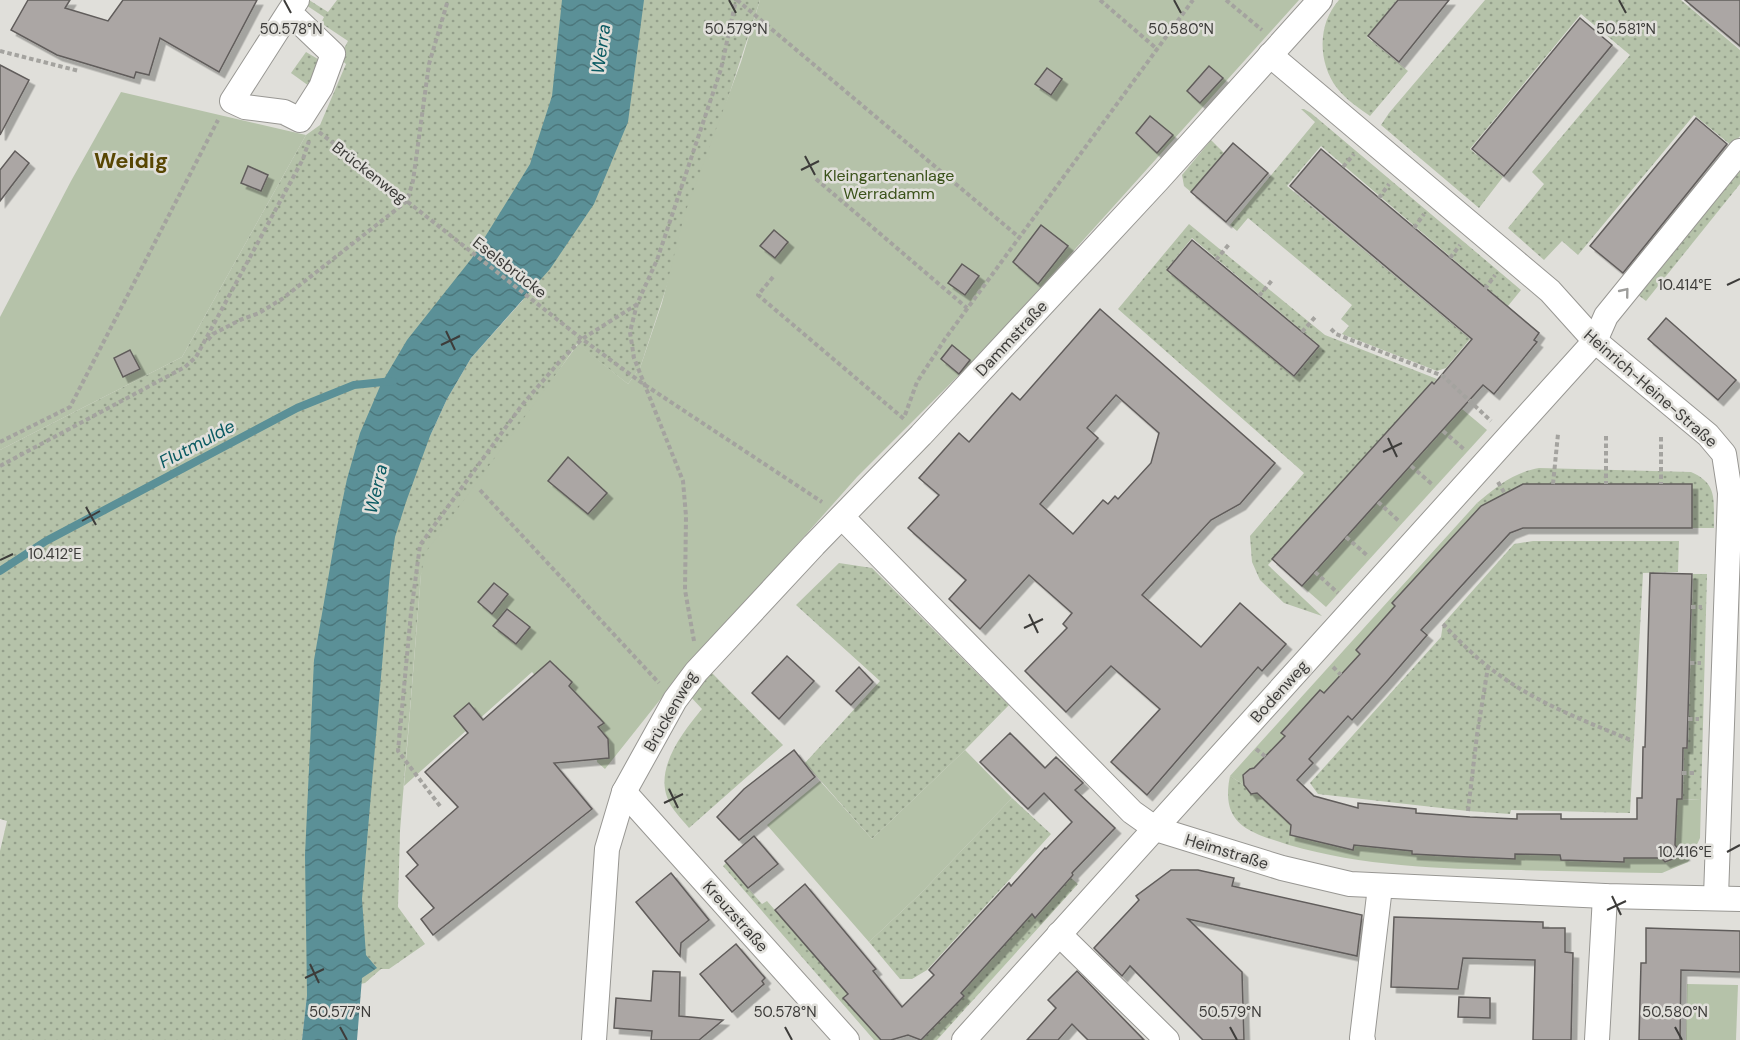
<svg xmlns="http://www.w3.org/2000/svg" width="1740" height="1040" font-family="'DM Sans',sans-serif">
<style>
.grass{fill:url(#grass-dots);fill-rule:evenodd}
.garden{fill:#b5c2a9}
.water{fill:url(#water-waves)}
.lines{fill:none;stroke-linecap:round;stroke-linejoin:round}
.stream{stroke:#5b9097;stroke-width:8}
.building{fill:#aba6a4;stroke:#615d5b;stroke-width:1.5;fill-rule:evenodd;filter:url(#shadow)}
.minor-casing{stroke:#989793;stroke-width:26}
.path{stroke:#a4a39f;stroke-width:4;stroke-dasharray:4.5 3;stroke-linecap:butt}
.minor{stroke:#fff;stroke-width:24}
.oneway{stroke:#9e9e9c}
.ticks{fill:none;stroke:#3d3c3a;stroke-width:2}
.labels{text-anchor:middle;stroke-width:5;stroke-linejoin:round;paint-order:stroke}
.street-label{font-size:16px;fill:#3d3c3a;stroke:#e0dfda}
.park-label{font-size:16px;fill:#3a521a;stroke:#e0dfda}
.water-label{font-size:18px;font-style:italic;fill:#0a5a62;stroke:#e0dfda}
.district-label{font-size:22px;font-weight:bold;fill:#584603;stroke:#e0dfda}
.ticks-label{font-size:15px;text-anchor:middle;fill:#3d3c3a;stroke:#e0dfda;stroke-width:5;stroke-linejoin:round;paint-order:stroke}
</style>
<defs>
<pattern id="grass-dots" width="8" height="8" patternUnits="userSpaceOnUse" patternTransform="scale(1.5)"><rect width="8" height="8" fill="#b5c2a9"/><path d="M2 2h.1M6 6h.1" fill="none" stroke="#949f8b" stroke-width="1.8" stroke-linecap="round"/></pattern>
<pattern id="water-waves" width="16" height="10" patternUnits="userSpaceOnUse" patternTransform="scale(1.5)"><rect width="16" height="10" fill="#5b9097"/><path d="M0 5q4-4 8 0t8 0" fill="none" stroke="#4c777c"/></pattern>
<filter id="shadow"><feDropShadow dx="5.5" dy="5.5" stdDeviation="0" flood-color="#0004"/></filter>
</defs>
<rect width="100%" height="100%" fill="#e0dfda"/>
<g class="grass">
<path d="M309,0l19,12 9,-12h423l-120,368 -12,16 -51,-40 -156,230 -21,257 -2,76 27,37 -36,25h-8l-16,14 -58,12 -5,45h-302v-189l7,-30 -7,-2v-369l182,-93 124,-222 14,-10 26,-61 -7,-6 9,-17 -27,-18 3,-6 -18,-12zM472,259l51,41 -52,58 -24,41 -17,37z"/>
<path d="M1339,0h58l-30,37 41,34 -38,45c-11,-8 -24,-16 -33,-28 -19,-25 -20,-64 2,-88z"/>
<path d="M1485,0h196l59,50v86l-8,10 -38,-31 -116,140 -16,-14 -18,19 -36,-32 36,-44 -12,-12 98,-117 -49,-41 -111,135 33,28 -24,31 -98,-83 8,-12z"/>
<path d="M306,52l17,10 -14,24 -18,-13z"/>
<path d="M1301,109h3l7,4 210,177 -13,16 -187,-160 -34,40 183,153 -24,29 -9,3 -95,-37 7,-8 -8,-7 11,-14 -104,-87 -11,13 -7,-6 85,-103z"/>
<path d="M1211,140l13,13 -33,39 -7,-6 -2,-11z"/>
<path d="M1740,163v21l-94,117 -9,-7z"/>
<path d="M1189,224l136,111 112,44 -169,186 54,51 -38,-13 -24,-23 -8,-18 -2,-26 54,-63 -186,-164zM1192,238l128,108 -26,31 -128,-107z"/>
<path d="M1539,468l152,4c28,12 22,29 23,56h-22l-211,-22 -4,-3c19,-16 37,-31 62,-35z"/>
<path d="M1533,541h146l-1,31 -35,1 -13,240 -119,-3 -1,4 -42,-3 -150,-17 -8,-11 131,-146 2,-13 71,-80z"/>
<path d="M839,563l33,5 137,137 -44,45 -93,89 -67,-76 75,-82 -84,-76z"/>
<path d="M1693,574h14l-6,226 -18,-1 1,-50 4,-1z"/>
<path d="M711,672l72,73 -94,83c-7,-9 -19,-20 -22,-31 -11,-31 16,-65 35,-88l-13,-14z"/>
<path d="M1230,776l14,9 7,9 6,-1 26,25 9,3 -3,24c-40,-13 -69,-20 -59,-69z"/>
<path d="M1012,798l39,36 -124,136 -15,9h-12l-31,-37 51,-48z"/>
<path d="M726,863l36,41 5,-3 81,93 -4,4 37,42h-7l-151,-174z"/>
<path d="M1071,878l7,6 -141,156h-15l41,-44 -2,-3 71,-79 3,3z"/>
</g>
<g class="garden">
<path d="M760,0h539l-311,346 -131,131 -190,214 -62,78 -8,-7v-18l-65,-72 -128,114 17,-212 5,-22 152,-208 50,40 12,-16 22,-65 23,-90 56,-151z"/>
<path d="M121,92l185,43 -124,222 -182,93v-133l71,-136z"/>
<path d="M1462,409l25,21 -161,177 -24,-21z"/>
<path d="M1477,503l4,3 -89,97 3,3 -35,48 -36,39 -4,-3 -39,42 4,4 -31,32 -4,1 -7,6 1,10 -14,-9z"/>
<path d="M965,750l47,48 -92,96 -51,48 -102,-117 53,-44 52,58z"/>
<path d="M1677,799l24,1 -1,38 -7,15 -5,9 -26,11c-49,-1 -98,-2 -146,-3 -77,-1 -154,-4 -227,-25l1,-10 62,15 2,-5 58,6 1,3 102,5v-5l45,1 1,5 62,2 1,-4h37l6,3 7,-2 3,-3 -2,-11z"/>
<path d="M1687,984l51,1 -2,55h-50z"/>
</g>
<path class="water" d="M562,0h82l-16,122 -34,82 -44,65 -79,89 -24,41 -17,37 -24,66 -11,35 -5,35 -28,327 4,56 11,13 -15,10 -5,62h-55l5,-45 -2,-140 9,-195 23,-133 10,-48 13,-46 21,-49 26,-44 65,-82 58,-94 22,-68z"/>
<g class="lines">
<path class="stream" d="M0,571l46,-30 251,-133 57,-23 39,-4"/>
</g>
<g class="building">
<path d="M28,0h42l-5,8 43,13 15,-21h134l-38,72 -59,-34 -11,37 -13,-3 -2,6 -77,-23 -46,-25z"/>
<path d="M1398,0h51l-50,62 -31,-26z"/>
<path d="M1685,0h55v46z"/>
<path d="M1580,18l32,27 -108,131 -32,-27z"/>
<path d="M0,65l29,15 -29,55z"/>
<path d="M1209,66l14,12 -23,25 -13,-12z"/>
<path d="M1047,68l15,11 -11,16 -16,-11z"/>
<path d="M1150,116l23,19 -16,18 -21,-20z"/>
<path d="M1696,118l31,26 -104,129 -33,-27z"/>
<path d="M1233,143l35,30 -42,49 -35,-30z"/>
<path d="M1321,149l218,184 -5,7 3,2 -43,52 -11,-9 -181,201 -30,-27 160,-177 2,2 38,-45 -182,-153z"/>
<path d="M15,151l14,12 -29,38v-31z"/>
<path d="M248,166l20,9 -7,16 -20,-8z"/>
<path d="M1041,225l27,21 -30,38 -25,-22z"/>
<path d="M774,230l14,12 -13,16 -15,-12z"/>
<path d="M1192,240l127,106 -25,30 -127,-106z"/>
<path d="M962,264l17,12 -14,19 -17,-12z"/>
<path d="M1100,309l175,154 -35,41 -29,16 -69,75 59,52 39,-44 46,41 -24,27 -4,-4 -111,128 -36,-33 49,-53 -49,-43 -45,46 -41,-41 42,-43 -4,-4 9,-11 -43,-38 -49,54 -31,-30 17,-19 -58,-52 31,-33 -20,-17 40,-45 10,9 43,-49 8,7zM1116,395l43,38 -8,30 -33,36 -3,-3 -7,8 -5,-4 -30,34 -33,-30 58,-66 -11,-10z"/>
<path d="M1666,318l70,62 -18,20 -70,-61z"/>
<path d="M952,345l18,15 -11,14 -18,-15z"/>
<path d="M130,350l10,19 -17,8 -9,-19z"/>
<path d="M568,457l39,36 -19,21 -40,-33z"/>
<path d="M1523,484h169v44h-169l-13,5 -89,97 6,5 -39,45 -36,40 -4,-4 -39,43 4,4 -16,17 17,16 44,12v-5l58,6v4l54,4 47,2v-5h44v5h76v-21h5l1,-51h2l5,-174 42,1 -5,174h-4l-1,51h-5l-2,46 9,10 -19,7 -4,-4h-37v4l-63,-2 -1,-5 -45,-1v5l-47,-2 -56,-3v-3l-58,-6 -1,5 -63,-15 1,-10 -34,-32 -6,1 -7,-9 -1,-10 7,-6 4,-1 31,-32 -4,-3 39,-43 4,3 36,-39 -4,-4 39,-44 -3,-3 89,-97z"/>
<path d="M494,583l14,11 -16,20 -14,-12z"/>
<path d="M507,609l23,18 -14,17 -23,-18z"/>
<path d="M787,656l27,25 -35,38 -27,-26z"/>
<path d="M550,661l22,21 -3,4 35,37 -6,4 10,12 1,19 -55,5 38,46 -159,126 -12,-16 13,-11 -28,-32 12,-11 -11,-13 51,-45 -33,-35 43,-39 -14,-17 15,-13 14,17z"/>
<path d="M859,667l14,15 -22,23 -15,-14z"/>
<path d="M1010,733l35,35 11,-11 27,26 -8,7 40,38 -43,45 1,2 -38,43 -3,-4 -71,79 3,3 -43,44 -13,-5 -17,5h-10l-38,-42 5,-4 -73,-84 30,-26 71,85 -3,2 29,36 32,-32 -5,-5 80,-87 2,3 34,-38 1,1 26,-27 -28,-29 -16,16 -48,-47z"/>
<path d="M794,750l21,27 -76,63 -22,-23 27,-28z"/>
<path d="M754,836l24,28 -30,24 -23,-27z"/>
<path d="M1171,870h27l36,8 -2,8 130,29 -5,41 -169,-37 54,53 2,68h-41l-73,-74 -8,10 -28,-28 45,-48 -3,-4z"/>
<path d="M671,873l38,47 -28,23 -1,13 -44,-54z"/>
<path d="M1394,917l149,5v6h22v24l8,1 -2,87h-38l2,-80 -72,-2 -5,31 -67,-2z"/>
<path d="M1646,928l94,3v41l-59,-2 -1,70h-41l2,-77h5z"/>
<path d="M736,944l29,34 -3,3 2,3 -32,28 -32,-38z"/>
<path d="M653,971l27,1 -1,44 44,4 -24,20h-48l1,-9 -38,-3 2,-30 35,3z"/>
<path d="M1077,971l25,26 42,43h-56l-16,-16 -14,16h-31l29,-32 -8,-8z"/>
<path d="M1459,997l31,1v20l-32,-1z"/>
</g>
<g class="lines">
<defs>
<g id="minor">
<path d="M289,12l44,42 -12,33 -21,33 -16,-8 -39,-5 -13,-6 57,-89 8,-12"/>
<path d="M1270,55l280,236 45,50 113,94 16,19 6,39 -14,404"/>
<path d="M842,517l290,295 24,17 126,39 68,16 255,12 135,3"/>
<path d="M624,792l223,248"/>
<path d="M1059,934l108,106"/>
<path d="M594,1040l13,-191 17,-57 51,-92 21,-28 118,-127 107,-110 237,-255 162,-180"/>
<path d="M964,1040l631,-699 11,-25 134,-165"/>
<path d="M1363,1040l-1,-2 18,-151"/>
<path d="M1597,1040l8,-144"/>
</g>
</defs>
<use href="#minor" class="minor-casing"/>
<g class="path">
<path d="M737,0l283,238"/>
<path d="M1100,0l57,49"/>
<path d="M1226,0l36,30"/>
<path d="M0,51l79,20"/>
<path d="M319,132l263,207 60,44 180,119"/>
<path d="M1343,167l11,-13"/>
<path d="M816,179l151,129"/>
<path d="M1379,198l10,-14"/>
<path d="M1414,228l10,-14"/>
<path d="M1450,258l10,-13"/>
<path d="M1216,260l14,-17"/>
<path d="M773,277l-15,18 146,124"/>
<path d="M1485,289l10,-14"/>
<path d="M1259,296l14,-17"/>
<path d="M1331,329l5,5 107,42 48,45"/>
<path d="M1302,332l14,-16"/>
<path d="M208,340l5,-6 27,-14 19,-7 23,-14 125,-98 6,-20 16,-117 19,-64"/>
<path d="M905,415l12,-33 28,-43 248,-339"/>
<path d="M1443,431l22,19"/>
<path d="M1606,436v48"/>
<path d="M1661,437v47"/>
<path d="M0,442l70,-35 148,-287"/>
<path d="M0,466l185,-99 11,-10 107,-198 6,-18"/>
<path d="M1411,466l22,19"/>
<path d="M1498,482l7,12"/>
<path d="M1553,484l5,-50"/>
<path d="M480,490l179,193"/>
<path d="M1378,502l22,20"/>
<path d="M1346,537l22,19"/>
<path d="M1315,572l23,21"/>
<path d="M1691,607h11"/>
<path d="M1443,624c19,20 39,40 62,55 39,27 85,44 128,62"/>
<path d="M694,641l-9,-51 1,-74 -3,-35 -49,-123 -4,-26 7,-28 20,-44 64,-191 15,-69"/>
<path d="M1690,663h11"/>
<path d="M1333,667l8,8"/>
<path d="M1688,719h11"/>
<path d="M1256,749l10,8"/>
<path d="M1682,773h15"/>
<path d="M440,806l-42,-55 13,-138 9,-68 102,-140 39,-45 21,-21 54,-34"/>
<path d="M1468,811l9,-76 11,-68"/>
</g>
<use href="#minor" class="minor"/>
</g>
<defs><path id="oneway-chevron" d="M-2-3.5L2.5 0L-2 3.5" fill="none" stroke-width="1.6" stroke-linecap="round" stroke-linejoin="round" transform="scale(1.5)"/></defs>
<use class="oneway" href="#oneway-chevron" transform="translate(1625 292) rotate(-51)"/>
<path class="ticks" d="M284,0l7,13M729,0l7,13M1174,0l7,13M1619,0l7,13M805,156l10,19M801,170l18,-9M1727,285l13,-6M446,331l9,19M441,345l19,-9M1388,438l9,19M1383,452l19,-9M86,507l10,18M82,521l18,-10M0,560l13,-6M1029,614l9,19M1024,628l19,-9M669,789l9,19M664,803l19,-9M1727,852l13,-7M1612,896l9,19M1607,910l19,-9M310,964l9,19M305,978l19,-9M340,1027l7,13M785,1027l7,13M1230,1027l7,13M1675,1027l7,13"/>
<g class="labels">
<g class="street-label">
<text transform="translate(370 172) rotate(38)" y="6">Brückenweg</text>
<text transform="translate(510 267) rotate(38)" y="6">Eselsbrücke</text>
<text transform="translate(1011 338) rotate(-47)" y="6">Dammstraße</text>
<text transform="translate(1651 388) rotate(41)" y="6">Heinrich-Heine-Straße</text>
<text transform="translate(1279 691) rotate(-48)" y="6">Bodenweg</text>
<text transform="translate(670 711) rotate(-60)" y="6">Brückenweg</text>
<text transform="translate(1227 851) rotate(17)" y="6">Heimstraße</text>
<text transform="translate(736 916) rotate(48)" y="6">Kreuzstraße</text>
</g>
<g class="park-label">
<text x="889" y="181">Kleingartenanlage<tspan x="889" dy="18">Werradamm</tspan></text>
</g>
<g class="water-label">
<text transform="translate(601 49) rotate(-82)" y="6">Werra</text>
<text transform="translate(197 444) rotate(-28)" y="6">Flutmulde</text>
<text transform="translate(376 489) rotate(-77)" y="6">Werra</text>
</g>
<g class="district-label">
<text x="131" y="168">Weidig</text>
</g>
</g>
<g class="ticks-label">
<text x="291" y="34">50.578°N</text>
<text x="736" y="34">50.579°N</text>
<text x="1181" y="34">50.580°N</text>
<text x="1626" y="34">50.581°N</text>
<text x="1685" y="290">10.414°E</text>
<text x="55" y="559">10.412°E</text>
<text x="1685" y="857">10.416°E</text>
<text x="340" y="1017">50.577°N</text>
<text x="785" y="1017">50.578°N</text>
<text x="1230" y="1017">50.579°N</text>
<text x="1675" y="1017">50.580°N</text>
</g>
</svg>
